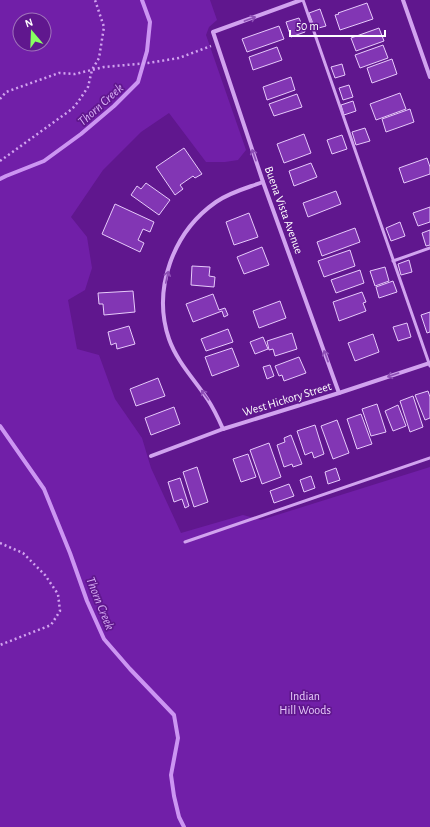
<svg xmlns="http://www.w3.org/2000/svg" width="430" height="827" font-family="'Alegreya Sans',sans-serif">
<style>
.green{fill:#711fa8;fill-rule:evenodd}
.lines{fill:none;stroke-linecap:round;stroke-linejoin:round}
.stream{stroke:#cc95f2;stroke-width:4}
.building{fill:#8236b4;stroke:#e7cafb}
.path{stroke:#d1a3ef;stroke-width:2.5;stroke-dasharray:2 3;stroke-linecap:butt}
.lane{stroke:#d1a3ef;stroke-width:3}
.street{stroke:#d1a3ef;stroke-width:4}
.oneway{stroke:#8d4fb5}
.labels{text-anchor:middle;stroke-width:3.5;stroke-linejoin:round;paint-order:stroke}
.street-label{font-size:12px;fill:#fff;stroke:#60178e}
.park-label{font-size:12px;fill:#e7cafb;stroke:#60178e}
.water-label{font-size:13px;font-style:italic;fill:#d9aff6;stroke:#60178e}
</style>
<rect width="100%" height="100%" fill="#60178e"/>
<path class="green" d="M0,0h210l7,20 -8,7 -3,8 40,115 -8,10 -13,2h-19l-37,-49 -28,19 -38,38 -32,47 16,20 5,31 -7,22 -17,10 9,49 22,6 16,44 27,39 9,30 30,65 62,-18 18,5 169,-53v360h-430zM20,20h24v24h-24z"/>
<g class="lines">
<g class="stream">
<path d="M0,179l6,-3 38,-15 37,-27 33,-28 24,-24 9,-31 3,-29 -8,-22"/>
<path d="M0,426l44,63 26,64 17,48 17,38 26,30 44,46 4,23 -7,37 3,21 5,21 5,10"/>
</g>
</g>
<g class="building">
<path d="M367,3l6,16 -33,11 -5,-15 4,-1 -1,-1z"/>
<path d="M320,9l6,17 -11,3 -6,-16z"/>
<path d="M299,18l6,14 -14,5 -5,-15z"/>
<path d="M279,26l5,13 -37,13 -5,-13z"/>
<path d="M379,28l5,13 -28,10 -5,-13z"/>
<path d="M383,45l5,13 -28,10 -5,-13z"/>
<path d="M277,47l5,13 -29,10 -4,-13z"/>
<path d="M392,59l5,15 -25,9 -5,-15z"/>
<path d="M342,64l3,11 -10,3 -4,-11z"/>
<path d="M291,77l4,13 -28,10 -4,-13z"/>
<path d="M349,85l4,12 -10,3 -4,-12z"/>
<path d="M400,93l6,16 -30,11 -6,-16z"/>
<path d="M297,94l5,13 -28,9 -5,-12z"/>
<path d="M353,101l3,10 -12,4 -3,-10z"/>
<path d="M410,109l4,13 -28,10 -4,-13z"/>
<path d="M365,128l5,13 -14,4 -4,-13z"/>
<path d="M304,134l7,19 -27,10 -7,-19z"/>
<path d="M342,135l5,14 -15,5 -5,-14z"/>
<path d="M184,148l18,26 -7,4 -2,-2 -13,9 3,4 -8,6 -19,-28z"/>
<path d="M427,158l3,9v7l-26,9 -5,-15z"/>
<path d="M311,163l6,14 -23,9 -5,-15z"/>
<path d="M146,183l24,17 -11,15 -28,-20 6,-9 4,3z"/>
<path d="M336,191l5,13 -33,13 -5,-14z"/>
<path d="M115,204l39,18 -4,10 -7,-3 -5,11 6,3 -4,9 -38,-18z"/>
<path d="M430,207v15l-12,4 -5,-13z"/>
<path d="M249,213l9,24 -24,8 -8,-23z"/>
<path d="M400,222l5,14 -14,5 -5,-13z"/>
<path d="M355,228l5,14 -38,14 -5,-14z"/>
<path d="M430,230v15l-4,1 -4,-13z"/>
<path d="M262,247l7,18 -25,9 -7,-17z"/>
<path d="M350,250l5,16 -31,11 -6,-16z"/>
<path d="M409,260l3,12 -11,3 -3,-11z"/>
<path d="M192,266l18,1 -1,9 6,1 -1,10 -23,-2z"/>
<path d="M385,267l4,14 -14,5 -5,-15z"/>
<path d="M360,270l4,13 -28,10 -5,-13z"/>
<path d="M393,281l4,11 -18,6 -3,-11z"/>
<path d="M133,291l2,21 -31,3 -1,-11h-4l-1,-11z"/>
<path d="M362,292l4,10 -3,1 3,8 -27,10 -6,-19z"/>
<path d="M213,294l6,16 6,-2 3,7 -4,2 -2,-6 -29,11 -7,-18z"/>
<path d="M280,301l6,17 -27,10 -6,-17z"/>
<path d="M430,312v20l-3,1 -6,-18z"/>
<path d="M407,323l4,14 -13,4 -5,-14z"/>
<path d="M129,326l6,18 -18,5 -1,-6 -5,2 -3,-13z"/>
<path d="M228,329l5,13 -27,9 -5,-12z"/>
<path d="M292,333l5,16 -22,7 -2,-7 -4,1 -2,-9z"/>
<path d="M373,334l6,18 -24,9 -7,-18z"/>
<path d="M263,337l5,12 -13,5 -5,-12z"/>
<path d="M232,348l7,18 -27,10 -7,-19z"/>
<path d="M299,357l7,16 -22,8 -2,-6 -3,1 -4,-10z"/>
<path d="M270,365l4,11 -7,3 -4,-12z"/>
<path d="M158,378l7,18 -29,10 -6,-17z"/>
<path d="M428,391l2,6v21l-5,2 -10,-25z"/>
<path d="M413,396l10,31 -13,5 -10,-31z"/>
<path d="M377,404l9,28 -15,4 -9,-27z"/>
<path d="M398,405l8,21 -13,5 -8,-20z"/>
<path d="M174,407l6,17 -29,11 -6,-17z"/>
<path d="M361,414l11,30 -15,5 -10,-30z"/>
<path d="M337,420l12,33 -16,6 -12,-33z"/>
<path d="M315,425l9,29 -10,4 -2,-6 -7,3 -8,-24z"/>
<path d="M291,435l11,29 -9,3 -1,-3 -8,3 -7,-22 8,-3 -1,-4z"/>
<path d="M269,443l12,34 -19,7 -12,-34z"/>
<path d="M248,454l8,23 -15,5 -8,-23z"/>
<path d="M197,467l11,35 -14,5 -11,-35z"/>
<path d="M336,468l4,12 -12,4 -3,-12z"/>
<path d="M311,476l4,12 -11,4 -4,-12z"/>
<path d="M180,478l9,28 -4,2 -3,-9 -8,3 -6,-20z"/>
<path d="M289,484l5,12 -20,7 -4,-12z"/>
</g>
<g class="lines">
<g class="path">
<path d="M0,99l6,-7 53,-19 16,1 29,-7 44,-4 31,-5 32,-12"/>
<path d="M0,161l72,-52 6,-7 10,-15 4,-17 7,-12 5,-31 -9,-27"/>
<path d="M0,543l23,10 22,22 13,19 2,17 -9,14 -51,20"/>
</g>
<g class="lane">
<path d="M303,0l127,366"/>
<path d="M393,261l37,-13"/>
<path d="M185,542l245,-84"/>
</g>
<g class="street">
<path d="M301,0l-88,32 50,150 76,211"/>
<path d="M403,0l27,77"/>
<path d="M223,429c-4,-9 -9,-20 -15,-29 -13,-20 -31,-38 -39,-61 -17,-50 4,-107 47,-137 14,-10 31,-14 47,-20"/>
<path d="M151,456l72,-27 116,-36 91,-30"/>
</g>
</g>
<defs><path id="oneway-shaft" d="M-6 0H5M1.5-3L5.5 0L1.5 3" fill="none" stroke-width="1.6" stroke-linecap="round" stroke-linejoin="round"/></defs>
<g class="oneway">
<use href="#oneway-shaft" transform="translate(250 19) rotate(-20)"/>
<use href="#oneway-shaft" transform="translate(254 155) rotate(-109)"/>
<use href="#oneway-shaft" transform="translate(167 277) rotate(-78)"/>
<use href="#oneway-shaft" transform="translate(326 356) rotate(-110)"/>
<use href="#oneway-shaft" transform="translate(393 375) rotate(161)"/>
<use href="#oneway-shaft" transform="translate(205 395) rotate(-126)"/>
</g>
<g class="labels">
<g class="street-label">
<text transform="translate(284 210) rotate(70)" y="4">Buena Vista Avenue</text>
<text transform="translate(287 399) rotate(-17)" y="4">West Hickory Street</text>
</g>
<g class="park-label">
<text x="305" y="700">Indian<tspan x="305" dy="14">Hill Woods</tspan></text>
</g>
<g class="water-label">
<text transform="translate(100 104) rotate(-42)" y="5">Thorn Creek</text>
<text transform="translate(101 603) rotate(68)" y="5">Thorn Creek</text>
</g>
</g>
<g transform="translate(32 32) rotate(341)"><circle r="19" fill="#60178e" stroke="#a074bb"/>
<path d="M0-3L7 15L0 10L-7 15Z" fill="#87ff61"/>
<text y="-6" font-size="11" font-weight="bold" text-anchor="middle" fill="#ffffff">N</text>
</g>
<path d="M290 30v6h95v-6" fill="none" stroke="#ffffff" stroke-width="2"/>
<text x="296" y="30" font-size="12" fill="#ffffff" stroke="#60178e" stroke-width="3" paint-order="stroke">50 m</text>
</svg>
